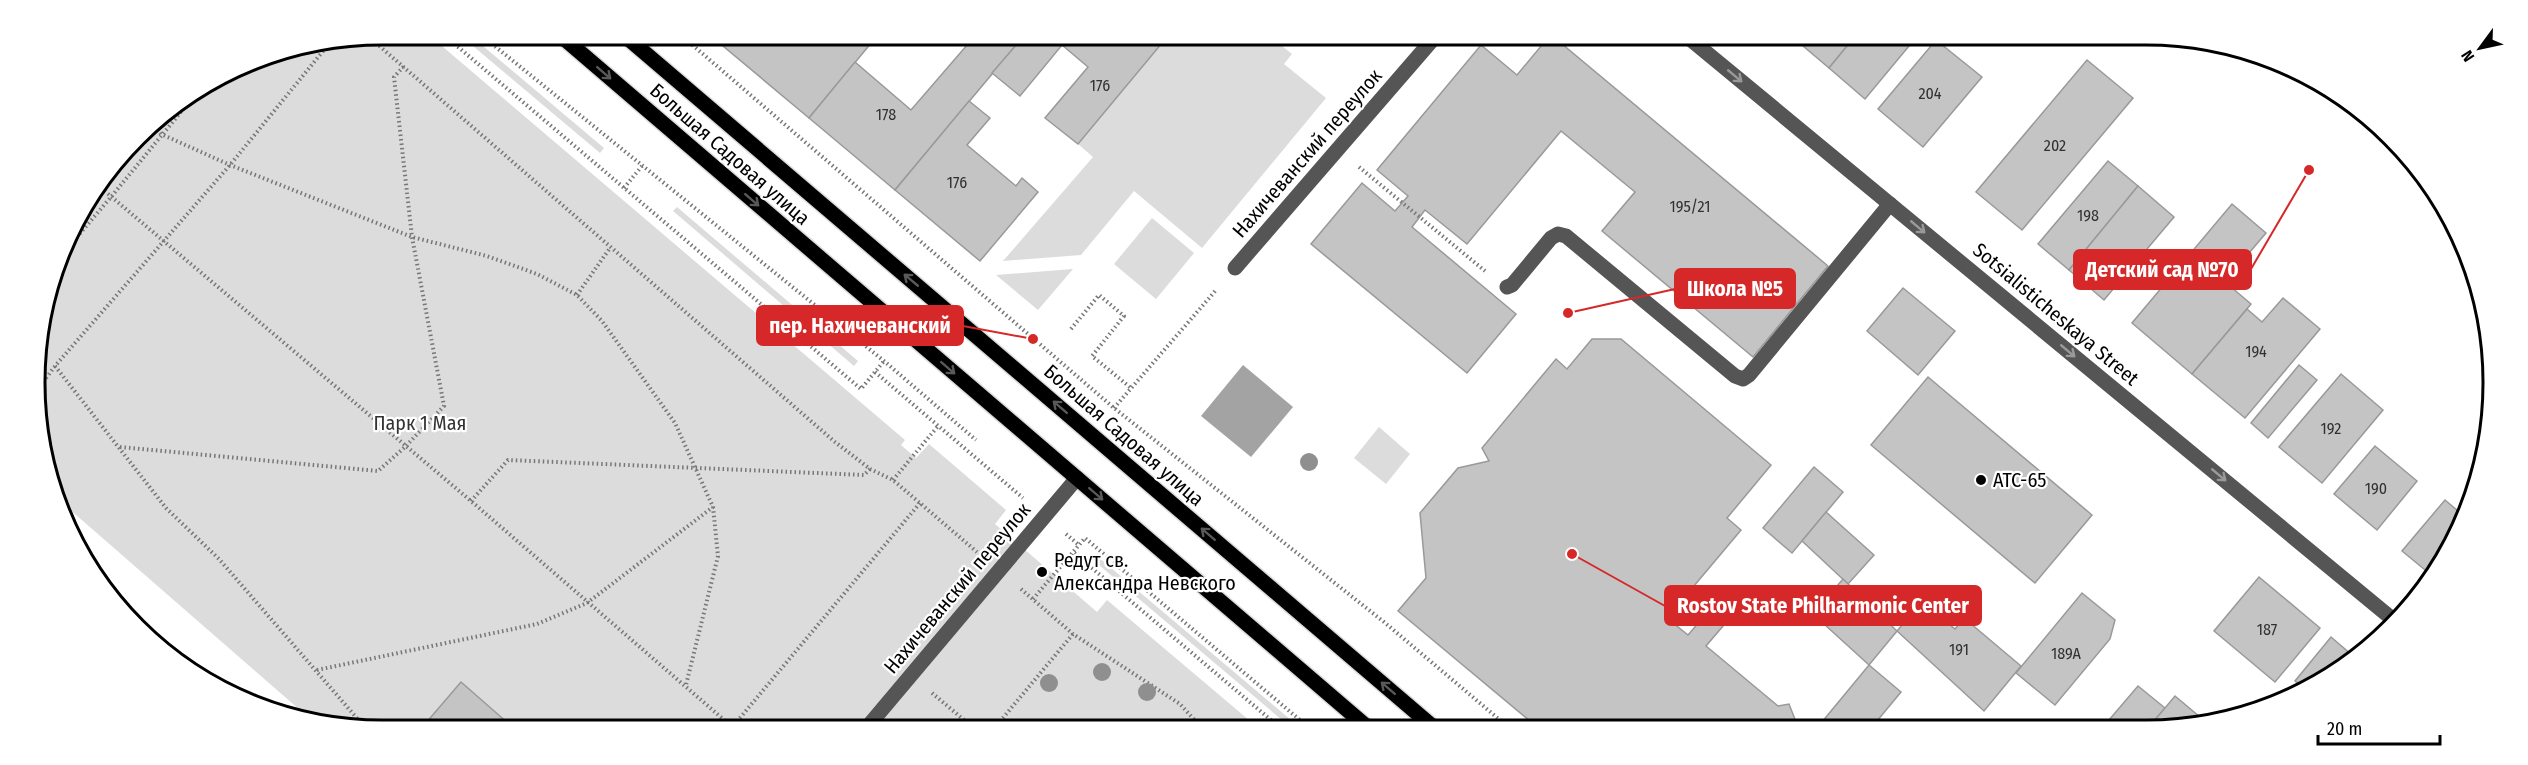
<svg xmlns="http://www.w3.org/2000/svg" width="2528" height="765" font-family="'Fira Sans Condensed',sans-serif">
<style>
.green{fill:#dcdcdc}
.water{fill:#a3a3a3}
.building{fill:#c4c4c4;stroke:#999;stroke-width:1.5}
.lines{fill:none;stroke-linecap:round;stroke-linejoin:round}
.major-casing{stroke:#dbdbdb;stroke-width:18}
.path{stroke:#777;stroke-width:4;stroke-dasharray:1.5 3;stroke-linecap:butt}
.minor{stroke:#555;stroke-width:15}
.major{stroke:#000;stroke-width:15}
.tree{fill:#8f8f8f}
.oneway{stroke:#595959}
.oneway2{stroke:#999}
.poi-dot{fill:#000;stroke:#fff;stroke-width:2}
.labels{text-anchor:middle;stroke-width:4.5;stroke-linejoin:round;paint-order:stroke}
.number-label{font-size:16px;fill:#313131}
.street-label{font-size:20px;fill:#000;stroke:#fff}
.park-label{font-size:20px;fill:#333;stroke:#fff}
.poi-label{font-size:20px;fill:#000;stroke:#fff;text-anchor:start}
.rim{fill:none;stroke:#000;stroke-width:3}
.leader{fill:none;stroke:#d62828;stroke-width:2}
.callout-dot{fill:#d62828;stroke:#fff;stroke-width:2}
.callout{fill:#d62828;stroke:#d62828;stroke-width:2}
.callout-label{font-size:21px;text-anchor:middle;font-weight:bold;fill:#fff}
</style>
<rect width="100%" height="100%" fill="#fff"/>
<g class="green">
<path d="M383,35h46l476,405 -4,5 15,13 13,-14 77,66 -11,14 102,88 10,-12 149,126 -940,-2 -256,-223 -14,-28 -11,-114 36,-131 82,-107 97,-60z"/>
<path d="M460,35h10l134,113 -4,5z"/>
<path d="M1167,37l105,1 20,16 -8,10 42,34 -124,150 -68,-57 -53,64 -78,6 90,-104 -15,-13z"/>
<path d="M677,207l181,154 -4,5 -181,-155z"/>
<path d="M1152,218l42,35 -38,46 -42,-35z"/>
<path d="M1073,269l-35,41 -42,-35z"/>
<path d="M1379,427l31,27 -24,30 -32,-26z"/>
<path d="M1097,556l201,170h-9l-196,-166z"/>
</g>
<path class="water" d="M1243,365l50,42 -42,50 -50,-41z"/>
<g class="building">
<path d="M711,36h166l-68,82z"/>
<path d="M974,37h49l-128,153 -86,-72 46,-56 56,48z"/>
<path d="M1023,37h144l-89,107 -33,-26 43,-51 -26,-22 -42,51 -28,-23z"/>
<path d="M1547,39h9l272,227 -75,91 -151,-126 33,-39 -74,-61 -94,113 -42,-34 -13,17 104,87 -49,59 -156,-129 51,-61 33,28 7,-8 6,-7 -31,-26 104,-125 36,30z"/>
<path d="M1796,40h56l-23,28z"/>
<path d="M1852,40h62l-49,59 -36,-31z"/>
<path d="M1936,40l46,37 -59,70 -45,-38z"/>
<path d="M2087,60l46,38 -111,132 -46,-38z"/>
<path d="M969,101l21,17 -23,27 49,41 6,-8 16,14 -58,69 -85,-71z"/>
<path d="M2108,161l30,25 -69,84 -31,-26z"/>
<path d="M2138,186l36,31 -70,83 -35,-30z"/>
<path d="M2232,204l34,29 -28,33 -7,-7 -14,16 34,29 -59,70 -60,-51z"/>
<path d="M1903,288l52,43 -37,44 -51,-44z"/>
<path d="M2283,298l37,31 -75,89 -53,-44 55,-65 15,13z"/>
<path d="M1592,339h29l150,126 -44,53 14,12 -74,88 21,17 19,-22 16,13 -17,20 72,60 11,-2 9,23 -262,-1 -138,-115 28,-33 -6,-65 38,-45 31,-7 -7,-13 74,-89 11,10z"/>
<path d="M2299,365l18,15 -49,58 -17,-15z"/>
<path d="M2341,374l42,36 -61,73 -43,-36z"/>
<path d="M1928,377l164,138 -57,68 -164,-138z"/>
<path d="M2375,446l42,35 -40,49 -43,-36z"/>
<path d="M1814,467l29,25 -51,61 -29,-25z"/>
<path d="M2445,500l19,16 -7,21 -27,37 -28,-23z"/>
<path d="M1826,512l48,43 -26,29 -46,-43z"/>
<path d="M2259,577l61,51 -45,54 -61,-51z"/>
<path d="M1843,579l54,52 -28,34 -56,-51z"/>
<path d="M106,593l32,27 -2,2z"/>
<path d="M2082,593l33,27 -5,19 -55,66 -39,-32z"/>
<path d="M1922,602l33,27 9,-11 57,48 -37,45 -87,-80z"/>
<path d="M2331,637l22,19 -48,34 -10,-9z"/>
<path d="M174,658l31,20 -16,-6z"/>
<path d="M1869,665l32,27 -29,35h-44l-6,-5z"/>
<path d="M461,682l48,42h-84z"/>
<path d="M2138,686l27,22 -16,19h-46z"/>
<path d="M2175,696l32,27 -16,5 -42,-1z"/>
</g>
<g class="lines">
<defs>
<g id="major">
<path d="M560,35l806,691"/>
<path d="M624,35l808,691"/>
</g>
</defs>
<use href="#major" class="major-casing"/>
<g class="path">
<path d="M444,35l417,354 23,-28"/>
<path d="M481,35l403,326 92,79"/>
<path d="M682,36l432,372 270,214 123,104"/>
<path d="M369,37l466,405 35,27 23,11 84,72"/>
<path d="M152,122l9,12 69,31 182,72 75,19 50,18 40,21 25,26 73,102 38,84 5,49 -32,129"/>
<path d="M1359,167l126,104"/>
<path d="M101,188l370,313 259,224"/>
<path d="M624,188l18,-22"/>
<path d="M65,251l46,-54 83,-101"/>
<path d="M577,295l33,-47"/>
<path d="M1071,329l28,-34 25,21 -32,40 39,32"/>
<path d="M55,366l111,142 53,51 143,165"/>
<path d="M875,372l148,126"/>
<path d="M38,389l17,-23 175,-201 98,-120"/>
<path d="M1114,408l103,-119"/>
<path d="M120,447l258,24 27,-24 39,-41 -32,-169 -18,-160 10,-11"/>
<path d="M893,480l45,-54"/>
<path d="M471,501l37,-41 356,15 6,-6"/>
<path d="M1066,534l13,11"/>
<path d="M1021,589l52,45 107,70 20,22"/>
<path d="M1033,599l40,-47"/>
<path d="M317,670l220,-46 50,-21 126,-96"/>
<path d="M932,693l38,32"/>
<path d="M734,725l186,-222"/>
<path d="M997,725l76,-91"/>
<path d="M1278,726l-205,-174 12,-14 222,188"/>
</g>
<g class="minor">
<path d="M1690,39l706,583"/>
<path d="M1235,268l199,-230"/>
<path d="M1507,287l5,-2 39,-47 7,-4 8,2 169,140 8,3 6,-4 141,-171"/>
<path d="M869,725l208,-247"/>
</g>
<use href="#major" class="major"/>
</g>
<g class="tree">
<circle cx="1309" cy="462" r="9"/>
<circle cx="1102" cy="672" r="9"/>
<circle cx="1049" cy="683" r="9"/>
<circle cx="1147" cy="692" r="9"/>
</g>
<defs><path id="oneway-shaft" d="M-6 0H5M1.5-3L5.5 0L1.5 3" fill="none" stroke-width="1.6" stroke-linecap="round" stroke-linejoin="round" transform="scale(1.5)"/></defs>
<g class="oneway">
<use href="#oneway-shaft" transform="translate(604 73) rotate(41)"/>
<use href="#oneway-shaft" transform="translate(752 200) rotate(41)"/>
<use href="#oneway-shaft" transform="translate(911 280) rotate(-140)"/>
<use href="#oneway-shaft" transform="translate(948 368) rotate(41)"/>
<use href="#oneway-shaft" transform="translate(1060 407) rotate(-139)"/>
<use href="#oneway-shaft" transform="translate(1096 494) rotate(41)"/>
<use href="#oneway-shaft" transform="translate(1208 534) rotate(-139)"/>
<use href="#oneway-shaft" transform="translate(1388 688) rotate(-139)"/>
</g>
<g class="oneway2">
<use href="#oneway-shaft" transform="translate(1735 76) rotate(40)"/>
<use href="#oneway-shaft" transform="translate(1918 227) rotate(40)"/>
<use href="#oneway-shaft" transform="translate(2068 351) rotate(40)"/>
<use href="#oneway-shaft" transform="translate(2219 475) rotate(40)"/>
</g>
<g class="poi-dot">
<circle cx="1981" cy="480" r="6"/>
<circle cx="1042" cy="572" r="6"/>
</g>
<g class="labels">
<g class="number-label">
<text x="1100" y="91">176</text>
<text x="1930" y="99">204</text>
<text x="886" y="120">178</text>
<text x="2055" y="151">202</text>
<text x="957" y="188">176</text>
<text x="1690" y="212">195/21</text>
<text x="2088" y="221">198</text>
<text x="2256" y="357">194</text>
<text x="2331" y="434">192</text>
<text x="2376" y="494">190</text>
<text x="2267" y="635">187</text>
<text x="1959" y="655">191</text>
<text x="2066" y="659">189А</text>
</g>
<g class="street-label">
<text transform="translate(1307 153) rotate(-49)" y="7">Нахичеванский переулок</text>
<text transform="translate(730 154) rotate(41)" y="7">Большая Садовая улица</text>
<text transform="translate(2056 314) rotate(40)" y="7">Sotsialisticheskaya Street</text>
<text transform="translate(1124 435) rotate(41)" y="7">Большая Садовая улица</text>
<text transform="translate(957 588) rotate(-50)" y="7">Нахичеванский переулок</text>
</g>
<g class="park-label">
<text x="420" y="430">Парк 1 Мая</text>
</g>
<g class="poi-label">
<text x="1993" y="487">АТС-65</text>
<text x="1054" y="567">Редут св.<tspan x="1054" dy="23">Александра Невского</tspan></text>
</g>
</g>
<path d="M0 0H2528V765H0ZM382 45H2146A337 337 0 0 1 2483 382V383A337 337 0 0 1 2146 720H382A337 337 0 0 1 45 383V382A337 337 0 0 1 382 45Z" fill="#fff" fill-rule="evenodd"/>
<path class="rim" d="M382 45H2146A337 337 0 0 1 2483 382V383A337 337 0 0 1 2146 720H382A337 337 0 0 1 45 383V382A337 337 0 0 1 382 45Z"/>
<path class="leader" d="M2309 170L2251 269M1568 313L1675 289M1033 339L963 326M1572 554L1665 606"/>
<g class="callout-dot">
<circle cx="2309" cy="170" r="6"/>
<circle cx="1568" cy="313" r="6"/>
<circle cx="1033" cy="339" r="6"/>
<circle cx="1572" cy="554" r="6"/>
</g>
<g class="callout">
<rect x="2074" y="250" width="177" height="39" rx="6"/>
<rect x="1675" y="269" width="120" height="39" rx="6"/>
<rect x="757" y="306" width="206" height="39" rx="6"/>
<rect x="1665" y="586" width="316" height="39" rx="6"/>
</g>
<g class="callout-label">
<text x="2162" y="277">Детский сад №70</text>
<text x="1735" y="296">Школа №5</text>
<text x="860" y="333">пер. Нахичеванский</text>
<text x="1823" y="613">Rostov State Philharmonic Center</text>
</g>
<g transform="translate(2480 48) rotate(237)" stroke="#ffffff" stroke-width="4.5" paint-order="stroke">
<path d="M0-4.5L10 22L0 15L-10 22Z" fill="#000000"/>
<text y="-9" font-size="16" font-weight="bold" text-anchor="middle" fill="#000000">N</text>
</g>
<path d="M2318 735v9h122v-9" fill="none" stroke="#000000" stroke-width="3"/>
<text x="2327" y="735" font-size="18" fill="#000000" stroke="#ffffff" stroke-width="4.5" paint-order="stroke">20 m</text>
</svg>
